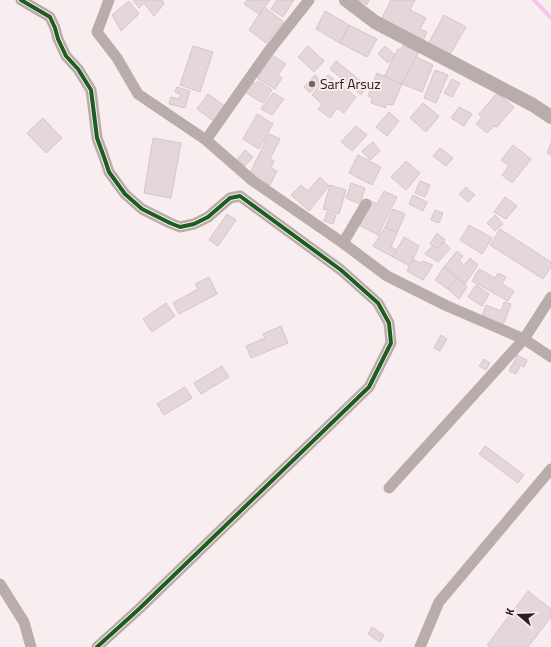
<svg xmlns="http://www.w3.org/2000/svg" width="551" height="647" font-family="'Titillium Web',sans-serif">
<style>
.lines{fill:none;stroke-linecap:round;stroke-linejoin:round}
.stream{stroke:#f1c8ea;stroke-width:4}
.building{fill:#e4d6db;stroke:#d1c8ca}
.minor{stroke:#b9adab;stroke-width:11}
.tertiary{stroke:#b9adab;stroke-width:14}
.cycleway-casing{stroke:#fdeaeb;stroke-width:6}
.cycleway{stroke:#1b5e20;stroke-width:4}
.poi-dot{fill:#716868;stroke:#fdeaeb;stroke-width:1.5}
.labels{text-anchor:middle;stroke-width:4;stroke-linejoin:round;paint-order:stroke}
.poi-label{font-size:14px;fill:#282020;stroke:#fdeaeb;text-anchor:start}
</style>
<rect width="100%" height="100%" fill="#f9eeef"/>
<g class="lines">
<path class="stream" d="M534,0l17,18"/>
</g>
<g class="building">
<path d="M133,0h29l2,4 -10,12 -10,-13 -5,5z"/>
<path d="M247,0h23l-11,14 -15,-10z"/>
<path d="M277,0h17l-11,17 -12,-8z"/>
<path d="M358,0h11l-2,5z"/>
<path d="M391,0h24l-5,10 16,8 -6,11 7,3 -4,9 -42,-21z"/>
<path d="M129,1l10,13 -18,17 -9,-16z"/>
<path d="M264,7l20,15 -18,21 -17,-13z"/>
<path d="M325,11l24,14 -9,18 -24,-14z"/>
<path d="M444,15l22,12 -17,29 -21,-12z"/>
<path d="M349,25l28,14 -10,18 -27,-14z"/>
<path d="M403,45l15,8 -16,31 -18,-7 14,-28 3,1z"/>
<path d="M193,46l20,6 -13,40 -20,-7z"/>
<path d="M308,46l16,15 -10,11 -16,-15z"/>
<path d="M385,46l10,9 -7,8 -10,-9z"/>
<path d="M272,55l14,9 -8,11 4,3 -7,11 -18,-11z"/>
<path d="M416,57l17,8 -11,27 -20,-8z"/>
<path d="M336,61l31,25 -6,9 -31,-26z"/>
<path d="M435,70l13,5 -12,28 -12,-5z"/>
<path d="M377,73l25,11 -9,21 -7,-1v4l-15,-5 1,-5 -4,-2z"/>
<path d="M315,75l6,6 -11,12 -6,-6z"/>
<path d="M328,75l28,22 -12,16 -7,-5 -7,10 -12,-9 4,-5 -10,-9z"/>
<path d="M452,79l8,4 -8,14 -8,-4z"/>
<path d="M250,80l6,4 2,-3 14,9 -9,13 -20,-12z"/>
<path d="M177,87l13,4 -5,17 -16,-4 2,-7 8,2 2,-4 -6,-3z"/>
<path d="M273,93l11,6 -12,16 -11,-6z"/>
<path d="M497,93l17,14 -17,20 -3,-1 -7,7 -11,-9 6,-7 -3,-3z"/>
<path d="M208,94l18,13 -11,15 -18,-13z"/>
<path d="M423,103l16,13 -13,16 -16,-14z"/>
<path d="M459,107l13,7 -8,12 -13,-8z"/>
<path d="M389,112l10,9 -12,15 -11,-9z"/>
<path d="M257,114l16,10 -14,25 -16,-10z"/>
<path d="M43,118l19,20 -16,15 -19,-20z"/>
<path d="M356,126l11,9 -15,16 -11,-9z"/>
<path d="M269,134l11,5 -10,20 4,2 -3,7 6,3 -7,14 -21,-10z"/>
<path d="M153,138l28,5 -10,55 -27,-5z"/>
<path d="M373,142l7,9 -10,9 -8,-9z"/>
<path d="M551,143v12l-4,-2z"/>
<path d="M513,145l18,14 -19,24 -10,-8 7,-9 -8,-6z"/>
<path d="M440,148l13,10 -7,8 -13,-10z"/>
<path d="M245,150l8,7 -8,9 -8,-6z"/>
<path d="M358,155l23,12 -9,18 -23,-12z"/>
<path d="M406,161l14,12 -14,17 -15,-13z"/>
<path d="M320,177l9,9 -20,25 -18,-16 10,-10 7,6z"/>
<path d="M420,181l10,4 -5,12 -10,-4z"/>
<path d="M351,183l14,5 -5,16 -14,-6z"/>
<path d="M330,185l16,5 -7,24 -16,-5z"/>
<path d="M466,187l9,8 -7,7 -9,-8z"/>
<path d="M384,191l13,6 -19,38 -21,-11 12,-24 8,4z"/>
<path d="M413,195l14,7 -4,9 -14,-7z"/>
<path d="M505,197l12,9 -11,13 -12,-7z"/>
<path d="M393,209l12,5 -8,19 -12,-6z"/>
<path d="M435,210l8,3 -4,10 -8,-3z"/>
<path d="M327,212l9,3 -3,9 -9,-3z"/>
<path d="M227,214l9,6 -18,26 -9,-6z"/>
<path d="M495,215l8,9 -8,7 -8,-8z"/>
<path d="M469,225l23,13 -10,16 -22,-14z"/>
<path d="M385,227l12,6 -6,14 6,3 -4,7 -20,-11z"/>
<path d="M500,229l51,33v5l-8,12 -53,-34z"/>
<path d="M437,233l8,7 -8,8 -7,-4z"/>
<path d="M404,237l15,9 -9,20 -17,-9z"/>
<path d="M444,242l6,7 -12,13 -13,-8 8,-9 4,3z"/>
<path d="M457,251l6,5 -4,5 5,4 6,-7 8,7 -13,19 -21,-17z"/>
<path d="M413,259l7,4 2,-2 11,4 -10,15 -16,-9z"/>
<path d="M444,267l13,11 -9,11 -13,-9z"/>
<path d="M479,269l16,9 3,-5 8,4 -4,7 12,7 -6,10 -36,-20z"/>
<path d="M209,277l8,17 -38,20 -6,-11 25,-14 -3,-5z"/>
<path d="M457,278l10,9 -8,12 -11,-10z"/>
<path d="M476,285l13,9 -7,12 -14,-9z"/>
<path d="M504,302l7,2 -9,24 -21,-9 5,-14 15,6z"/>
<path d="M166,303l9,13 -23,16 -9,-13z"/>
<path d="M281,326l7,17 -37,15 -5,-12 19,-8 -2,-4z"/>
<path d="M441,335l6,4 -7,12 -6,-3z"/>
<path d="M517,355l10,5 -3,7 -10,-5z"/>
<path d="M484,359l6,4 -4,7 -7,-4z"/>
<path d="M513,363l7,4 -4,7 -7,-3z"/>
<path d="M222,366l7,11 -28,17 -7,-11z"/>
<path d="M185,387l7,11 -28,17 -7,-11z"/>
<path d="M485,446l39,29 -6,8 -39,-29z"/>
<path d="M528,591l23,18v8l-23,30h-38l-3,-2z"/>
<path d="M372,627l12,8 -4,7 -12,-8z"/>
</g>
<g class="lines">
<g class="minor">
<path d="M21,0l29,17 5,11 3,11 8,17 12,13 13,21 6,48 7,19 5,15 16,22 17,15 28,14 10,4 14,-3 14,-7 22,-19 10,-2 101,74 37,33 11,20 2,20 -22,44 -230,222 -42,38"/>
<path d="M109,0l-12,32 20,26 21,36 68,46 47,41 90,62 44,33 60,30 77,33 27,18"/>
<path d="M206,140l62,-88 41,-52"/>
<path d="M343,243l23,-39"/>
<path d="M389,488l135,-149 27,-42"/>
<path d="M0,584l24,38 7,25"/>
<path d="M420,647l19,-45 112,-133"/>
</g>
<path class="tertiary" d="M346,0l29,22 158,83 18,12"/>
<defs>
<path id="cycleway" d="M21,0l29,17 5,11 3,11 8,17 12,13 13,21 6,48 7,19 5,15 16,22 17,15 28,14 10,4 14,-3 14,-7 22,-19 10,-2 101,74 37,33 11,20 2,20 -22,44 -230,222 -42,38"/>
</defs>
<use href="#cycleway" class="cycleway-casing"/>
<use href="#cycleway" class="cycleway"/>
</g>
<circle class="poi-dot" cx="312" cy="84" r="4"/>
<g class="labels">
<g class="poi-label">
<text x="320" y="89">Sarf Arsuz</text>
</g>
</g>
<g transform="translate(519 615) rotate(289)" stroke="#fdeaeb" stroke-width="3" paint-order="stroke">
<path d="M0-3L7 15L0 10L-7 15Z" fill="#282020"/>
<text y="-6" font-size="11" font-weight="bold" text-anchor="middle" fill="#282020">K</text>
</g>
</svg>
